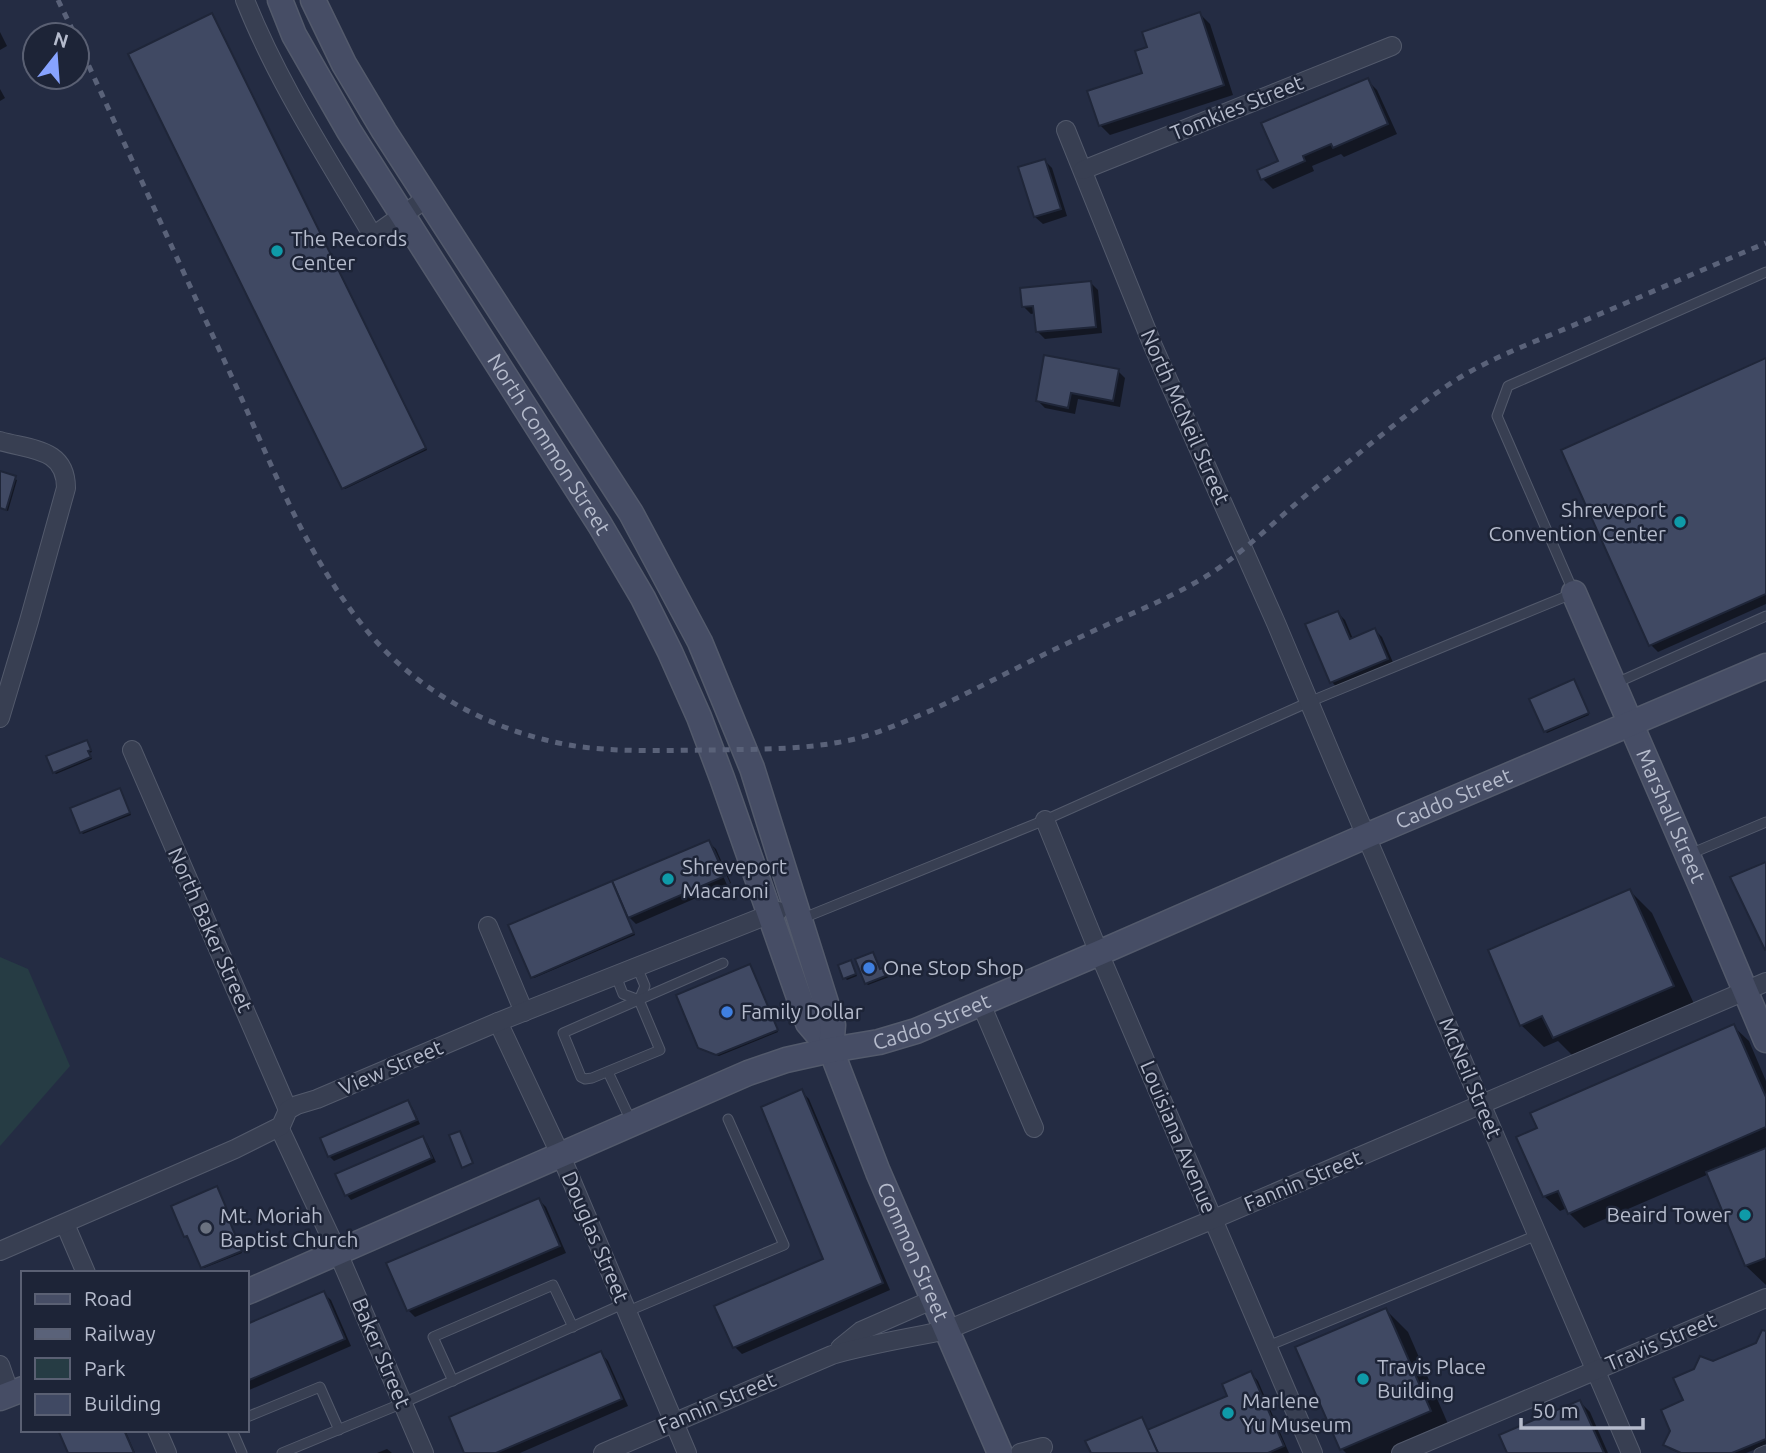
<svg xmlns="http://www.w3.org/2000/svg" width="1766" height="1453" font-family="Ubuntu,sans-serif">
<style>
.green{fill:#263c44}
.shadow{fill:#0007;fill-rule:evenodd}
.building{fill:#404963;stroke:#1f2639;stroke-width:2}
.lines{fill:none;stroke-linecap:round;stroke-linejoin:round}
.lane-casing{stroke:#535a6c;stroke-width:11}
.street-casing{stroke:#535a6c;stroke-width:20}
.secondary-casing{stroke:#535a6c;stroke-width:27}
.lane{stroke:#383f52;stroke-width:9}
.street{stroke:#383f52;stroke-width:18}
.secondary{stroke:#464d65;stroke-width:24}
.rail{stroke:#5a6279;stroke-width:5;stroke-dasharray:7 7;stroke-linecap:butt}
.culture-dot{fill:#0f9aa8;stroke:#1d2437;stroke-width:2.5}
.shop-dot{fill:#3f7fe0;stroke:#1d2437;stroke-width:2.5}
.worship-dot{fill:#6b7280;stroke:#1d2437;stroke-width:2.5}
.labels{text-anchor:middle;stroke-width:5;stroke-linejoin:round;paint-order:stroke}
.street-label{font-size:21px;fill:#b5bbcc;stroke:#1d2437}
.poi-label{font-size:21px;fill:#b5bbcc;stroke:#1d2437;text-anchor:start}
</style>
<rect width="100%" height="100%" fill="#242c43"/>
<path class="green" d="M0,957l28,12 42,97 -70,80z"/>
<g class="shadow">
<path d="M1200,14l10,10 23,71 -123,40 -10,-10 45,-51 4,-26z"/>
<path d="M214,17l213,433 -82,39 -2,-1z"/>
<path d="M0,32l7,14 -7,4z"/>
<path d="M1367,80l10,10 20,44 -53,23 -3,-3 -29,12 2,5 -41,18 -10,-10z"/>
<path d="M0,89l5,9 -5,3z"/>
<path d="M1045,161l7,7 15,48 -24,8 -8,-7z"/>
<path d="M1091,283l7,7 4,43 -57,6 -7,-7 -2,-19 -5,1 -7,-7z"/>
<path d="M1766,360v244l-108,48 -7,-7z"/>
<path d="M1118,371l7,7 -5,29 -42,-8 -3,15 -30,-6 -7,-7z"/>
<path d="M0,473l17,7 -9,31 -8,-3z"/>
<path d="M1338,613l7,7 8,19 22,-9 7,7 13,30 -56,23 -7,-8z"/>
<path d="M1575,683l14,32 -42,18 -2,-2z"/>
<path d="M87,742l5,10 -3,1 3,6 -36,15 -2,-2z"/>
<path d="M122,792l9,23 -48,19 -2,-2z"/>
<path d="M708,842l8,7 15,34 -95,41 -10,-10 9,21 -101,43 -2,-1 -21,-51zM711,848h3l16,35 -3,2z"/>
<path d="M1630,891l22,22 44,95 -119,52 -19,-19 -14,6 -23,-22z"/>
<path d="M851,962l6,14 -10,4 -2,-2z"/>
<path d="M751,967l27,65 -59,24 -17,-6 -2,-3z"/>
<path d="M885,969l4,8 -21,8 -2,-2 14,-13z"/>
<path d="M1733,1026l16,15 17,40v204l-20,-19 -37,-92 -125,54 -15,-15 -2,-5 -7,3 -16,-15z"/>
<path d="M801,1091l8,8 81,191 -148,64 -7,-7 90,-87z"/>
<path d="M408,1102l4,5 8,17 -86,37 -5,-5z"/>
<path d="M422,1138l5,5 9,19 -85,38 -4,-5z"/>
<path d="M218,1190l14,31 -3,1 13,31 -38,15 -14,-31 -3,1 -2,-2z"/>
<path d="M539,1200l7,7 20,46 -151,64 -7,-7z"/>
<path d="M323,1293l8,7 20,46 -104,45v-65z"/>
<path d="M1386,1310l22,22 44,101 -45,20h-61l-4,-4z"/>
<path d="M1766,1333v112l-20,8h-67l-9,-4 -5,-4 20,-44 28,-38 44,-19z"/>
<path d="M601,1353l7,8 20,45 -108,47h-54z"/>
<path d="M1251,1373l7,8 31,72h-196l136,-56z"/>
<path d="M1580,1402l10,10 18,41h-99z"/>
<path d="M60,1430h65l10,23h-65z"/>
<path d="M387,1449l5,4h-15z"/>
</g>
<g class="building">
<path d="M1200,12l24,73 -125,41 -12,-35 55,-18 -7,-22 12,-4 -5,-15z"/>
<path d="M212,13l214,435 -84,41 -214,-435z"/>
<path d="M1368,78l20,46 -55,24 -2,-4 -28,12 2,5 -44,19 -4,-10 21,-9 -17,-38z"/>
<path d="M1045,159l16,50 -27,8 -16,-50z"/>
<path d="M1091,281l5,46 -60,5 -3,-26 -11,1 -2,-19z"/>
<path d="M1044,355l75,14 -6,32 -42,-8 -3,15 -32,-7z"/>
<path d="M1766,358v236l-117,52 -88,-196z"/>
<path d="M0,471l16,5 -10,34 -6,-2z"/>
<path d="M1338,611l12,28 25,-11 13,31 -58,24 -25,-59z"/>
<path d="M1574,679l15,34 -45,19 -15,-33z"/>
<path d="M87,740l4,10 -3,1 3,6 -38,16 -7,-17z"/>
<path d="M120,788l10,25 -50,20 -10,-25z"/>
<path d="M709,840l16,36 -97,42 -16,-37z"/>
<path d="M1766,862v88h-1l-35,-73z"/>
<path d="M612,881l22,52 -103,45 -23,-53z"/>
<path d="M1630,889l44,97 -121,52 -11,-22 -22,10 -32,-76z"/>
<path d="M873,952l7,17 5,-2 3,8 -23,9 -10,-25z"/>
<path d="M851,960l5,14 -13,5 -5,-14z"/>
<path d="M750,964l28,66 -62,25 -18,-7 -22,-53z"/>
<path d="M1734,1024l32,73v30l-198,87 -10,-23 -15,6 -27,-60 21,-9 -7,-15z"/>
<path d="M802,1089l81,194 -150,65 -19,-42 109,-47 -62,-152z"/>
<path d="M408,1100l9,20 -89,37 -8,-19z"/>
<path d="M460,1131l13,32 -11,5 -13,-33z"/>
<path d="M423,1136l9,22 -87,38 -10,-22z"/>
<path d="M1766,1148v110l-21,8 -39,-94z"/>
<path d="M217,1186l14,33 -2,1 13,31 -41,17 -14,-32 -3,1 -13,-31z"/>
<path d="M539,1198l21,48 -153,65 -21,-48z"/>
<path d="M324,1291l21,48 -98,42v-57z"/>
<path d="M1386,1308l45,103 -91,39 -45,-103z"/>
<path d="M1762,1330l4,1v108l-34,14h-51l-18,-8 7,-14 -9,-21 22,-10 -10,-22 21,-9 6,-13 13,5 43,-18z"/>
<path d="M601,1351l21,48 -126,54h-32l-15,-36z"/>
<path d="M1251,1371l33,75 -16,7h-110l-11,-23 80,-34 -5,-12z"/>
<path d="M1580,1400l24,53h-97l-8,-18z"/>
<path d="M1142,1417l16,36h-67l-6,-12z"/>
<path d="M58,1430h66l10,23h-66z"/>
</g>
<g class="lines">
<defs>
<g id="lane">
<path d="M1614,684l152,-68"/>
<path d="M1690,854l76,-32"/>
<path d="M801,919l244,-99 264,-118 265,-109 -77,-177 11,-30 258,-114"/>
<path d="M616,976l7,18 16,6 6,-14 -8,-19"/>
<path d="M639,1000l21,50 -68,28 -7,1 -4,-2 -18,-44 160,-70"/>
<path d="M608,1072l24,51"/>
<path d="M626,1312l158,-67 -56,-126"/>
<path d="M1268,1346l269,-111"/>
<path d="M453,1381l-20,-44 120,-52 20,42"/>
<path d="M247,1417l73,-30 19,43"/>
<path d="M232,1430l10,23"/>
<path d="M282,1453l121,-50 220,-99"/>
<path d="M1759,1453l7,-3"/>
</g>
<g id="street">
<path d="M245,0c33,83 83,159 128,236l54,-38"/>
<path d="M1066,130l87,216 123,277 60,143 295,687"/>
<path d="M1083,170l309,-124"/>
<path d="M0,441c31,9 66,7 66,47l-37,133 -29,97"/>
<path d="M132,750l156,360"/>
<path d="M1045,820l54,133 214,500"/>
<path d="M488,926l36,86"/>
<path d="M981,1004l53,124"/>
<path d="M498,1022l63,134 126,297"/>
<path d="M279,1127l59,126 86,200"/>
<path d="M65,1224l21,49"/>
<path d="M0,1251l235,-102 46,-23 7,-16 9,-5 20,-6 181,-77 280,-111"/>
<path d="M840,1348l21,-17 73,-32"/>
<path d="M0,1365l10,29"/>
<path d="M157,1430l10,23"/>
<path d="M603,1453l229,-98c38,-11 77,-17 115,-25l267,-111 552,-237"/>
<path d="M1020,1453l23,-6"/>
<path d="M1401,1453l365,-155"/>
</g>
<g id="secondary">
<path id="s1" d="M280,0l14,35 55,96 251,394 43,73 27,54 29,65 23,61 86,245 23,27 47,122 122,281"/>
<path d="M313,0l31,64 40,67 247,382 69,129 52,126 81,257 -2,25"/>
<path id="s2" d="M1574,593l127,293 65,154"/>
<path id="s3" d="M247,1292l501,-219 38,-13 45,-10 48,-8 37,-11 183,-78 267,-117 400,-170"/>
<path d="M0,1398l23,-9"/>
</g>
</defs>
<use href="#lane" class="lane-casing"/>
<use href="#street" class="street-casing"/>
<use href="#secondary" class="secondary-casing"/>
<use href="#lane" class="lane"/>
<use href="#street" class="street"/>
<use href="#secondary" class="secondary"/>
<g class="rail">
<path d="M58,0l17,35"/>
<path d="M77,40c53,116 106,231 159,346 38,84 72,174 132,246 50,60 124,99 201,113 46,8 98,5 145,5 48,-1 97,0 145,-12 25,-7 49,-18 73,-28 47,-22 93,-47 140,-69 47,-23 97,-41 141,-69 31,-21 58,-47 86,-71 23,-19 47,-37 70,-56 29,-23 58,-47 90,-67 38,-23 81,-38 122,-56 62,-26 123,-53 185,-79"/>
</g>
</g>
<g class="culture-dot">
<circle cx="277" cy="251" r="7"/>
<circle cx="1680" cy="522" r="7"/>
<circle cx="668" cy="879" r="7"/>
<circle cx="1745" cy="1215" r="7"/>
<circle cx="1363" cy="1379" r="7"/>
<circle cx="1228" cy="1413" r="7"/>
</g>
<g class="shop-dot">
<circle cx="869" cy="968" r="7"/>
<circle cx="727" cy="1012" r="7"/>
</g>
<circle class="worship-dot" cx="206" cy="1228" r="7"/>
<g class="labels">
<g class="street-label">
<text transform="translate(1237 108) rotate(-22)" y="7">Tomkies Street</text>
<text transform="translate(1185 417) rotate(66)" y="7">North McNeil Street</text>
<text dy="7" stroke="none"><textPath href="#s1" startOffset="520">North Common Street</textPath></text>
<text dy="7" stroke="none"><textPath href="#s3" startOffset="1306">Caddo Street</textPath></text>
<text dy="7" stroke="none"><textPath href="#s2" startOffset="243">Marshall Street</textPath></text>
<text transform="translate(210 930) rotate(66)" y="7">North Baker Street</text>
<text dy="7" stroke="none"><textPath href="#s3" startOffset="738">Caddo Street</textPath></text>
<text transform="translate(391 1068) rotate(-23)" y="7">View Street</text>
<text transform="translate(1470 1078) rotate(67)" y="7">McNeil Street</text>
<text transform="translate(1178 1137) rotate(67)" y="7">Louisiana Avenue</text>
<text transform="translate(1303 1181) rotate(-23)" y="7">Fannin Street</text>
<text transform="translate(595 1237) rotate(67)" y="7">Douglas Street</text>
<text dy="7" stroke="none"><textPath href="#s1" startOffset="1410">Common Street</textPath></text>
<text transform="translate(1661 1342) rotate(-23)" y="7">Travis Street</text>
<text transform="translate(381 1353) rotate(67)" y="7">Baker Street</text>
<text transform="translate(717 1403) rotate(-23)" y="7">Fannin Street</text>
</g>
<g class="poi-label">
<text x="291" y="246">The Records<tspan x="291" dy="24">Center</tspan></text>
<text x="1666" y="517" text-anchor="end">Shreveport<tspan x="1666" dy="24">Convention Center</tspan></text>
<text x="682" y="874">Shreveport<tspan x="682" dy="24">Macaroni</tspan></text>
<text x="883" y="975">One Stop Shop</text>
<text x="741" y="1019">Family Dollar</text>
<text x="1731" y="1222" text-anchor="end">Beaird Tower</text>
<text x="220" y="1223">Mt. Moriah<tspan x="220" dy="24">Baptist Church</tspan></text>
<text x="1377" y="1374">Travis Place<tspan x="1377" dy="24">Building</tspan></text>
<text x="1242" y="1408">Marlene<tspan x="1242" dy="24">Yu Museum</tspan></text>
</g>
</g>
<rect x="21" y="1271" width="228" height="161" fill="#1d2437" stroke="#5a6073" stroke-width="2"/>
<rect x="35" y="1294" width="35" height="10" fill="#464d65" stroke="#5a6073" stroke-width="2"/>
<text x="84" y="1306" font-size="21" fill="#b5bbcc">Road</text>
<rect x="35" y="1329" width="35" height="10" fill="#5a6279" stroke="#5a6073" stroke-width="2"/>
<text x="84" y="1341" font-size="21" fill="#b5bbcc">Railway</text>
<rect x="35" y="1358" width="35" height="21" fill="#263c44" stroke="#5a6073" stroke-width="2"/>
<text x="84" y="1376" font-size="21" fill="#b5bbcc">Park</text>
<rect x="35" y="1394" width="35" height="21" fill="#404963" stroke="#5a6073" stroke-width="2"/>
<text x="84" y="1411" font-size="21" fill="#b5bbcc">Building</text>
<g transform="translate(56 56) rotate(17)"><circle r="33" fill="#1d2437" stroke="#5a6073" stroke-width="2"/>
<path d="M0-5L12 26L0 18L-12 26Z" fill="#87a3ff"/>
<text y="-10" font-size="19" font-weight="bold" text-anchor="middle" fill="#b5bbcc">N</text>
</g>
<path d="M1521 1418v10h122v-10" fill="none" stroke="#b5bbcc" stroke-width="3.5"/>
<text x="1532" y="1418" font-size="21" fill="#b5bbcc" stroke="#1d2437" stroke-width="5" paint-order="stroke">50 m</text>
</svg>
